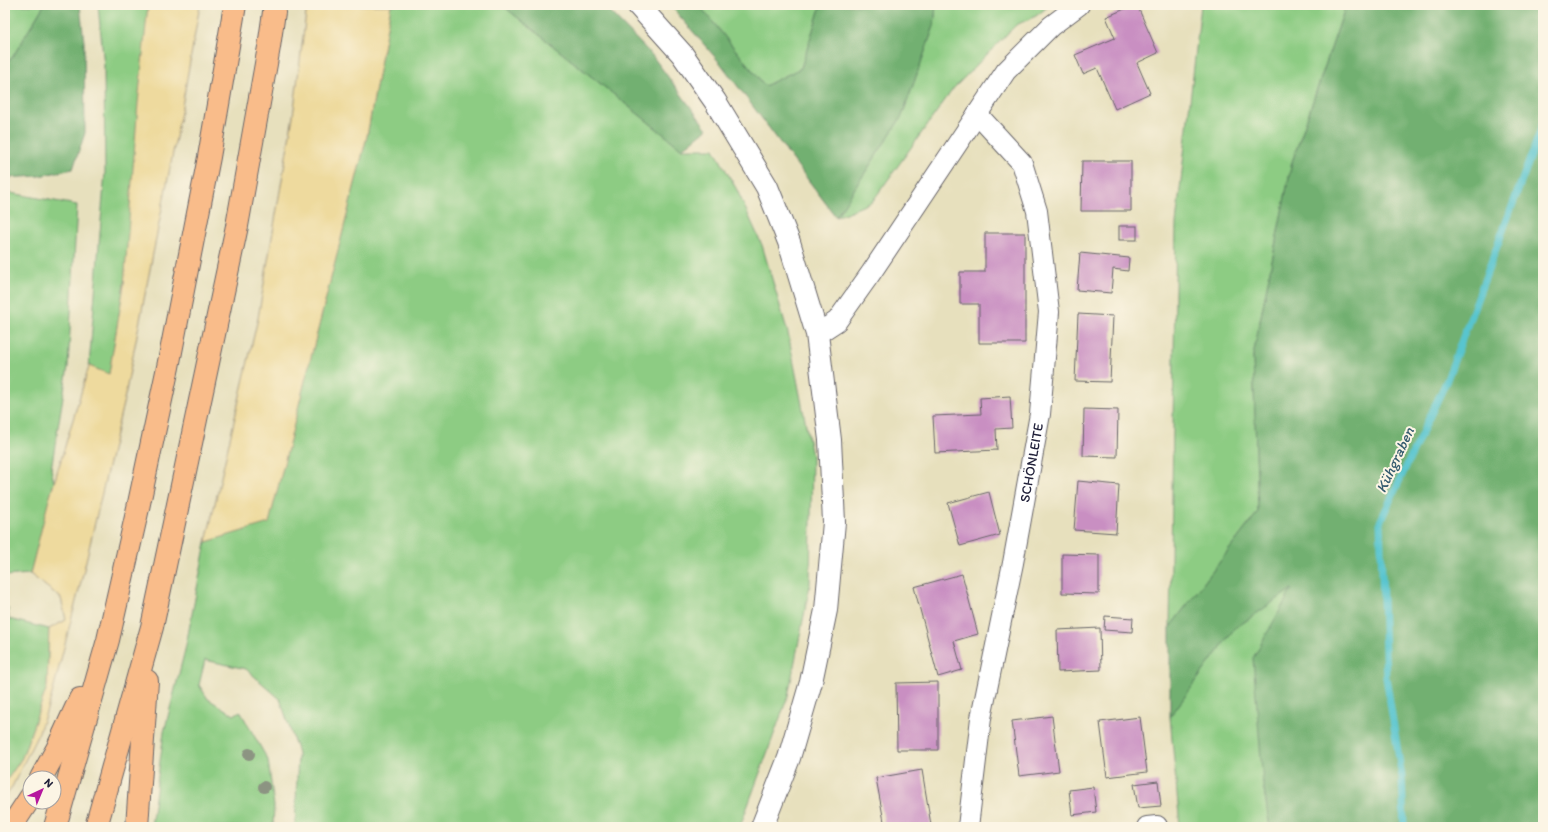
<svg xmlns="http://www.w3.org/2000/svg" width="1548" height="832" font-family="Itim,sans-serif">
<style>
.green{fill:#8dcc83;stroke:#58775f}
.forest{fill:#72b071;stroke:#4a6956}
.sand{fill:#eeda9e;stroke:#887e6c}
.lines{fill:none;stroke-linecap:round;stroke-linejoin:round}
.stream{stroke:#58c5cf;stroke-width:7}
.building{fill:#c98fc2}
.minor-casing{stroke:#676468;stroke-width:22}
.tertiary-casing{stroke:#676468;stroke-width:24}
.motorway-casing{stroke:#676468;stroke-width:24}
.minor{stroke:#fff;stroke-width:20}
.tertiary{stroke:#fff;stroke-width:22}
.motorway{stroke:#f9bc8a;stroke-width:22}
.tree{fill:#8c9482}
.labels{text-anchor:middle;stroke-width:4;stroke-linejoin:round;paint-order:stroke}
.street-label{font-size:14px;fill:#22223b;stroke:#fcf5e5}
.water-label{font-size:15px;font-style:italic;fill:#355b6f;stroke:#fcf5e5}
</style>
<rect width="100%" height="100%" fill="#fcf5e5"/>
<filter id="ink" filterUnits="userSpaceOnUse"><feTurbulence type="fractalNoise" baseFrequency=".025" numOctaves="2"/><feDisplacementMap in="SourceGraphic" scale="8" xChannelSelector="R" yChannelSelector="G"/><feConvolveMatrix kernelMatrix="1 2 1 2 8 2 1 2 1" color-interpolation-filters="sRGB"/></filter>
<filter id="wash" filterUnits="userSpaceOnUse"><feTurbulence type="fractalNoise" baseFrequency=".012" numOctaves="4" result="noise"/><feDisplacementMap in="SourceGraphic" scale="16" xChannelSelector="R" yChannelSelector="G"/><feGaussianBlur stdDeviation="0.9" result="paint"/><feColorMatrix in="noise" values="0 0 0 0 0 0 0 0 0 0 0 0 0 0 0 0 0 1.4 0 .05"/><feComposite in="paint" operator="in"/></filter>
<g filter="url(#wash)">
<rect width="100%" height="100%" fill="#e7e0bd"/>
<g class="green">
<path d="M5,5h39l-32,53 -7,5z"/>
<path d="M98,5l51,1 -25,279 -15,90 -20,-9 16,-194 -1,-106z"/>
<path d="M391,5h111l180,144h32l23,41 25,55 26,88 24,123 -2,129 -22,111 -48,131h-445l3,-74 -18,-54 -34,-30 -41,-9 -6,25 9,14 26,16 6,-4 28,49 6,46 -1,21h-122l13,-95 21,-82 21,-108 63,-20 98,-386z"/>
<path d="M699,5h122l-20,63 -36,18z"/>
<path d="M936,5h114l-14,11 -20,9 -63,64 -81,113 -36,15 66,-101 32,-90z"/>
<path d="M1201,5h145l-54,157 -39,194 5,156 -88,115 6,-403z"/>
<path d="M5,192l72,13 -9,162 -17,102 3,13 -24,92 -25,2z"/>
<path d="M1293,588l-30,196 7,43h-90l-10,-110 64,-88z"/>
<path d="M5,607l3,1 1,11 40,10 -2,58 -25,71 -17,25z"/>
</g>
<g class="forest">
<path d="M44,5h36l4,37 1,91 -12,36 -34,7 -34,2v-115l7,-5z"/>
<path d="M502,5h101l48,49 56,75 -25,20z"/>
<path d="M670,5h29l66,81 36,-18 20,-63h115l-2,21 -32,90 -66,101 -115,-153z"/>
<path d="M1346,5h197v822h-273l-7,-43 -10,-126 39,-69 -58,40 -64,88v-90l88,-115 -5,-156 39,-194z"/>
</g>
<g class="sand">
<path d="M148,5h52l-19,107 -55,279 -44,187 -31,120 -12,34 -28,57 -6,8v-14l17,-25 25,-71 2,-58 17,-9 -5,-22 -31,-24 18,-71 41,-137 20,8 15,-89 14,-182z"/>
<path d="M307,5h84l-24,131 -98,387 -63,19 52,-224 35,-202z"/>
</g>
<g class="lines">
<path class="stream" d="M1404,827l-2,-50 -16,-100 -6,-155 66,-140 97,-258"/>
</g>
<g id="blocks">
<g class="building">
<path d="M1134,5h3l21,48 -21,10 13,30 -35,16 -18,-41 -14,6 -8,-19 40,-17 -9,-21z"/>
<path d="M1082,161h49v50h-50z"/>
<rect x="1119" y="226" width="18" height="14"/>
<path d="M985,233h40v110h-46v-39h-19v-32h25z"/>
<path d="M1080,253l49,5 -1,13 -15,-2 -2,24 -34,-3z"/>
<path d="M1078,314l35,2 -3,66 -35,-1z"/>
<path d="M1010,396l2,32 -16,1 1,21 -62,3 -2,-37 48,-2 -1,-16z"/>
<path d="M1084,409l34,1 -1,47 -34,-1z"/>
<path d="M1078,481l41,4 -3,48 -42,-3z"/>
<path d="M989,492l11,43 -40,11 -12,-43z"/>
<path d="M1062,554l37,1v39l-37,-1z"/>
<path d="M962,574l16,60 -24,7 8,29 -24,7 -24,-90z"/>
<path d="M1105,616l28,2 -1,14 -28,-2z"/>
<path d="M1100,628l1,42 -43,2 -1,-42z"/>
<path d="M938,682v68h-41l-1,-67z"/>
<path d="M1052,716l7,55 -40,5 -7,-55z"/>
<path d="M1140,717l7,55 -40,5 -7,-55z"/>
<path d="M922,770l9,55 -13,2h-33l-9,-49z"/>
<path d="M1158,781l3,25 -23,2 -4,-24z"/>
<path d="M1093,787l3,25 -24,3 -3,-25z"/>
</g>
</g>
</g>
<g filter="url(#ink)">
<use href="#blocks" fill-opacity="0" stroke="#676468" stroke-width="1"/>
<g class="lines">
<defs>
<g id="minor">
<path d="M817,334l20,-13 34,-48 135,-202 45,-45 28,-21"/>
<path id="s1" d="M968,827l13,-109 32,-155 27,-149 9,-102 -12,-101 -15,-48 -45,-49"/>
<path d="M1147,827l10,-1"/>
</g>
<path id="tertiary" d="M638,5l44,49 33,47 52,86 22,55 28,92 13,106 4,82 -8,88 -15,72 -22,76 -27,69"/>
<g id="motorway">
<path d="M41,778l16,-29 23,-50"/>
<path d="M11,827l19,-29"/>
<path d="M55,827l53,-187 30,-132 30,-141 41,-210 26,-152"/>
<path d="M96,827l56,-200 85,-401 32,-179 6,-42"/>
<path d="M137,827l10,-146"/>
</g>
</defs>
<use href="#minor" class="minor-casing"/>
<use href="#tertiary" class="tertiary-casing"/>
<use href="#motorway" class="motorway-casing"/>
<use href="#minor" class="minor"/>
<use href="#tertiary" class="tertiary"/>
<use href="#motorway" class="motorway"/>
</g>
<g class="tree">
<circle cx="249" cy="754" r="6"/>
<circle cx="264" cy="787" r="6"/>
</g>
</g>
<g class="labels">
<g class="street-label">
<text dy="5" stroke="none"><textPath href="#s1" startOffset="370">SCHÖNLEITE</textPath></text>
</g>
<g class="water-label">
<text transform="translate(1395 460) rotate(-65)" y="5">Kühgraben</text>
</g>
</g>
<rect width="1548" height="832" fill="none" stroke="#fcf5e5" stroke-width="20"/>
<g transform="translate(42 790) rotate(44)"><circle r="19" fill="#fcf5e5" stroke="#a5a1a1"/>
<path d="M0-3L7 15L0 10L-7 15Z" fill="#b5179e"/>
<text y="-6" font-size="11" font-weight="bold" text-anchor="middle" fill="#22223b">N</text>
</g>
</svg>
